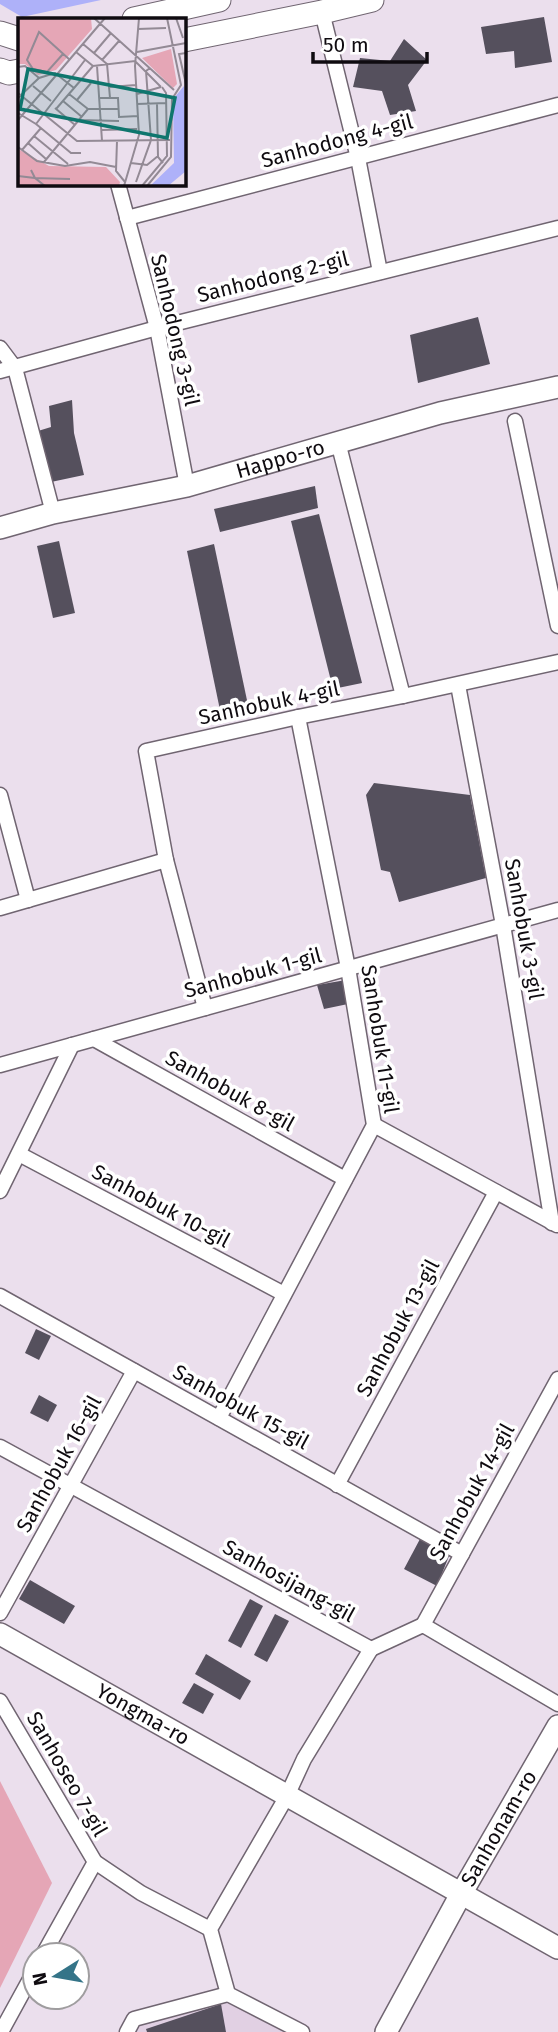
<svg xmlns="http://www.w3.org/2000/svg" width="558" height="2032" font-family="'Fira Sans',sans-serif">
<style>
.built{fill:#e1d0e3}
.green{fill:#e5a6b6}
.water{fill:#aeb1f9}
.building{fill:#55505d}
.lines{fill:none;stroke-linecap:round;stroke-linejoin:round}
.street-casing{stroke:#706571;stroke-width:17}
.secondary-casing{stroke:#706571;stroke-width:24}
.primary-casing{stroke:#706571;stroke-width:25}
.street{stroke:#fff;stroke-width:14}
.secondary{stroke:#fff;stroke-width:21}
.primary{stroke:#fff;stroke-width:23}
.labels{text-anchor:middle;stroke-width:7;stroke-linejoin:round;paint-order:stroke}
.street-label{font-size:21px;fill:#0f0b10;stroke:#fff}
.inset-road{fill:none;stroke:#938a95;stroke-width:2}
.view{fill:#0f766e;fill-opacity:0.15;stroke:#0f766e;stroke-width:3.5}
.inset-edge{fill:none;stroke:#0f0b10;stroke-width:3.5}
</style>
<rect width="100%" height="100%" fill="#ebdfed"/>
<path class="built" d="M228,2003l56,29h-151l5,-8z"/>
<path class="green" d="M0,1781l52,102 -52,105z"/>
<path class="water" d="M0,0h101l-79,17 -22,-13z"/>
<g class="building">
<path d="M544,17l8,45 -37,6 -1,-17 -28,3 -5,-27z"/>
<path d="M404,39l23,21 -19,25 8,26 -26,4 -8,-24 -29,-4 7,-29 30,3z"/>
<path d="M478,317l12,47 -72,19 -8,-48z"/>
<path d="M72,400l2,33 10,42 -33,7 -13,-51 13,-4 -2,-21z"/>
<path d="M315,486l3,22 -98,24 -6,-23z"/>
<path d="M319,514l43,169 -29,6 -42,-168z"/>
<path d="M59,541l16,72 -22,5 -16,-72z"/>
<path d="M214,544l34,161 -28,5 -33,-159z"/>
<path d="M374,783l96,12 16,83 -87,24 -9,-30 -9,-2 -15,-75z"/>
<path d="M346,980l2,24 -24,5 -7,-24z"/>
<path d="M36,1329l15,7 -12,24 -14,-7z"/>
<path d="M39,1395l18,10 -9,17 -18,-9z"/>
<path d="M420,1539l29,17 -12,30 -33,-17z"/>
<path d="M30,1580l45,26 -11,18 -45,-25z"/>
<path d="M250,1599l13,7 -22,42 -13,-7z"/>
<path d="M275,1614l14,7 -22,41 -13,-7z"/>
<path d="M206,1654l45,27 -11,19 -45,-26z"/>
<path d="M194,1683l20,11 -11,20 -21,-11z"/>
<path d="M221,2004l5,28h-79l-1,-3z"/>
</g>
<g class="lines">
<defs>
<g id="street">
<path d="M322,12l36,146 22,114"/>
<path d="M118,184l39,144 30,158"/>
<path d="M127,218l431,-113"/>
<path d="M0,348l15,20 38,145"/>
<path d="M0,371l157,-43 401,-100"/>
<path d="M515,421l43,205"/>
<path d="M458,685l45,240 49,298"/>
<path d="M403,696l155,-34"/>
<path d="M0,795l28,105"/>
<path d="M0,908l166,-48"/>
<path d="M205,1008l-39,-148 -20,-109 152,-34 105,-21 -65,-254"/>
<path d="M94,1039l251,140"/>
<path d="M0,1065l558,-155"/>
<path d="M374,1125l183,100"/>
<path d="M19,1154l265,140"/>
<path d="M0,1191l72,-146"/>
<path d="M0,1296l462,258"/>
<path d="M219,1418l155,-293 -26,-157 -50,-251"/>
<path d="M0,1447l371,202"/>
<path d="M337,1485l159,-293"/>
<path d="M0,1613l134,-242"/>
<path d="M423,1625l135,-246"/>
<path d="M371,1649l52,-24 135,79"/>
<path d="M0,1701l95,161 46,31 69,36"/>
<path d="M43,1955l52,-93"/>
<path d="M1,2032l34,-62"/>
<path d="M127,2032l7,-13 94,-25"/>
<path d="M302,2032l-74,-38 -18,-65 77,-133 17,-37 67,-110"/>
</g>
<g id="secondary">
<path id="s1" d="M0,528l53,-15 134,-27 253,-73 118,-26"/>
<path id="s2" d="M0,1634l558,314"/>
<path id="s3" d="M386,2032l75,-138 97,-168"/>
</g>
<g id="primary">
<path d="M134,19l85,-19"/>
<path d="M0,33l19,6"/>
<path d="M184,40l138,-28 50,-12"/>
<path d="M0,70l9,3 10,-2"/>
</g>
</defs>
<use href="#street" class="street-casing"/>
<use href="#secondary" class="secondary-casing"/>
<use href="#primary" class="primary-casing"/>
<use href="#street" class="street"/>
<use href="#secondary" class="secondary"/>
<use href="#primary" class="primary"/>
</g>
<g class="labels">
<g class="street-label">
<text transform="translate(337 141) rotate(-15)" y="7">Sanhodong 4-gil</text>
<text transform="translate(273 277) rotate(-14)" y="7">Sanhodong 2-gil</text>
<text transform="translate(175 330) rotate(77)" y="7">Sanhodong 3-gil</text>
<text dy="7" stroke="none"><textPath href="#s1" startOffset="289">Happo-ro</textPath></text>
<text transform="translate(269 703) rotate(-12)" y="7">Sanhobuk 4-gil</text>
<text transform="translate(524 929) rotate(80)" y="7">Sanhobuk 3-gil</text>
<text transform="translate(253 973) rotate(-15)" y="7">Sanhobuk 1-gil</text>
<text transform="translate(380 1039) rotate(81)" y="7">Sanhobuk 11-gil</text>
<text transform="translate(230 1091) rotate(29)" y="7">Sanhobuk 8-gil</text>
<text transform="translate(161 1206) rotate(28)" y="7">Sanhobuk 10-gil</text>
<text transform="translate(398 1328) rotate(-62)" y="7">Sanhobuk 13-gil</text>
<text transform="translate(241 1407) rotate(29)" y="7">Sanhobuk 15-gil</text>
<text transform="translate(59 1464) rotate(-61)" y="7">Sanhobuk 16-gil</text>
<text transform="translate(472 1492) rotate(-61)" y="7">Sanhobuk 14-gil</text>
<text transform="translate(289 1581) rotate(29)" y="7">Sanhosijang-gil</text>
<text dy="7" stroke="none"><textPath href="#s2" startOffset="164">Yongma-ro</textPath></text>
<text transform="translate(67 1774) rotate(60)" y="7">Sanhoseo 7-gil</text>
<text dy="7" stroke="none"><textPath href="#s3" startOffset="233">Sanhonam-ro</textPath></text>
</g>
</g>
<g transform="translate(18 18)">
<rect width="168" height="168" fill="#ebdfed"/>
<path d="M0,0h73l1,11 -36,41 -18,5 -13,-11h-7zM153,31l6,35 -4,4 -31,-30zM0,131l31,17 57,1 14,15 -1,4h-101z" fill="#e5a6b6"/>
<path d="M166,68l2,85 -18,15h-18l24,-23 -1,-64z" fill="#aeb1f9"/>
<path class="inset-road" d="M76,0l80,72M158,0l7,20M120,11l28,-1M65,26l24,20 3,34M58,34l17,14 42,-5 26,26M119,34l49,-9M76,35l17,-20M168,35l-7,1 7,30M45,36l-16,18 -14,-3 -6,-9 12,-28 31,28M84,42l17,-19M79,48l5,75M0,49l7,-1 14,12M15,68l18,15M91,69l27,-2M0,75l59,48 93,-1M51,76l19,15h31M119,76l24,-7M0,80l21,-20 16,-5 19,15M81,80h19l1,19 19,-1M59,82l14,-17M45,83l19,16M119,86l29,-1M139,86l1,53 5,6M37,90l20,17M38,91l37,-43M0,95l18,11 49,-64M0,102l87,-102M61,102l40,1M18,106l35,29h10M84,112l35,-1M16,118l34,28M99,123l-1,30 9,11M10,125l18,16M0,129l19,14 28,5 25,-4 26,5M4,132l19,-22M26,144l44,-53M113,145l16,2 11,-9M0,158l17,2 -4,-8M118,164l15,-42 -5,-69 4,-3M27,168l-10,-8 35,1M106,168l15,-51 -4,-69 4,-48M124,168l25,-30 -1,-63 -4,-6M129,168l24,-29 1,-58 9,-14 -14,-67"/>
<path class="view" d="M10,51l147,29 -8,40 -147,-29z"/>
<rect width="168" height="168" class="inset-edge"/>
</g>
<g transform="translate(56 1976) rotate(259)"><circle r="33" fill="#ffffff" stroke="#9f9d9f" stroke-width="2"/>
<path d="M0-5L12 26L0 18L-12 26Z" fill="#347488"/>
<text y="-10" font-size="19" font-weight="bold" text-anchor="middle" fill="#0f0b10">N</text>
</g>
<path d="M313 52v10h114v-10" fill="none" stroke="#0f0b10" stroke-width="3.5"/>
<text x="323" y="52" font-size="21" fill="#0f0b10" stroke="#ffffff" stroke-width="5" paint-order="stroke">50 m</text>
</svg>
